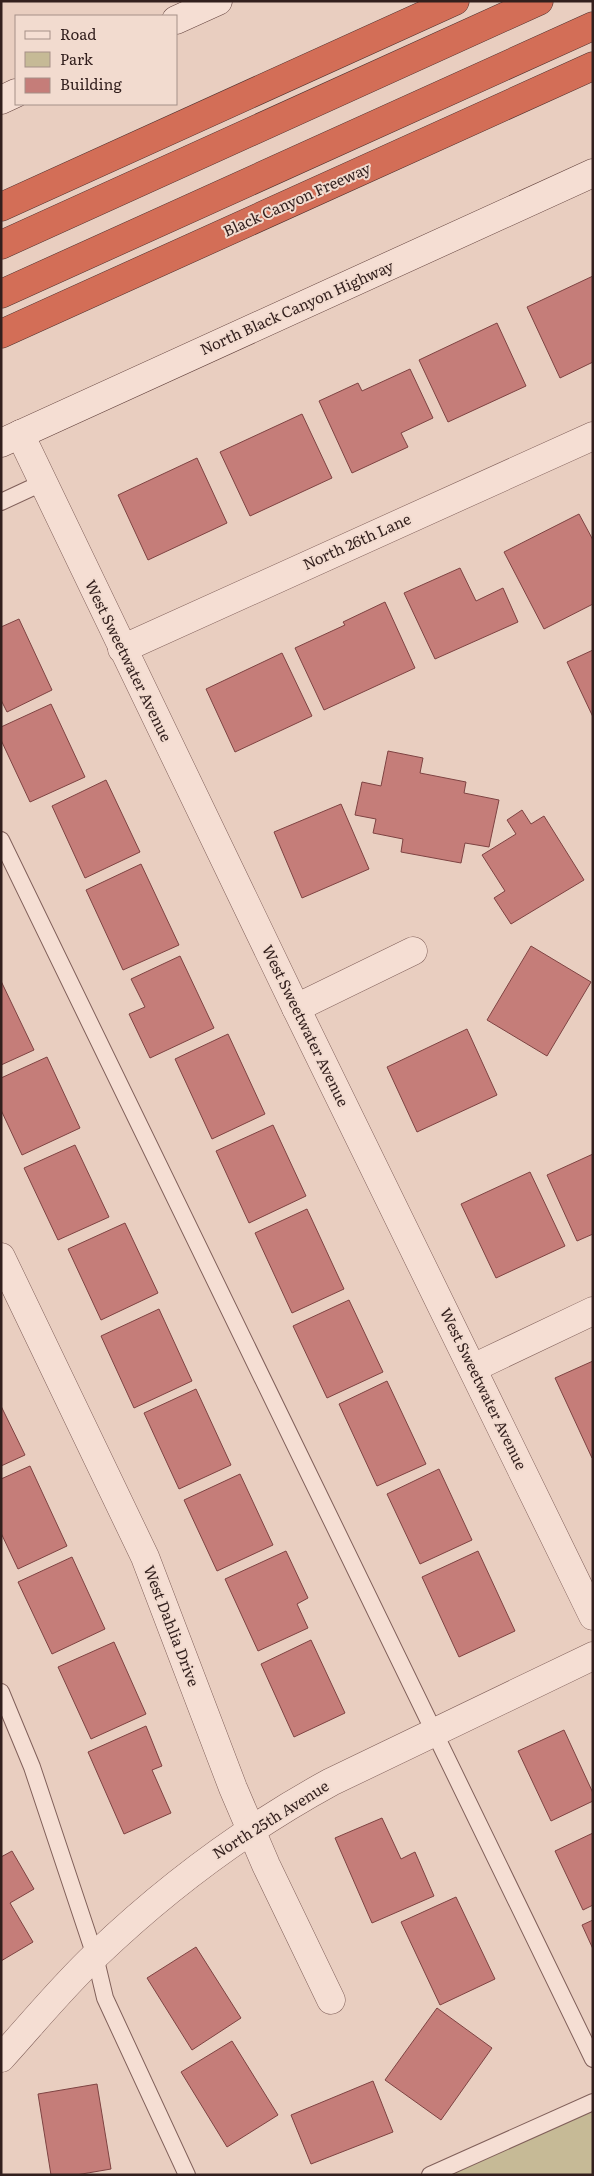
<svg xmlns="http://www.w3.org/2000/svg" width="594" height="2176" font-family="Literata,serif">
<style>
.green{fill:#c6ba96}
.building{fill:#c57d79;stroke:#7e4342}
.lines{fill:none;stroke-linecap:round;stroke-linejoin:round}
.service-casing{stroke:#81605a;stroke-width:18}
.minor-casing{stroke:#81605a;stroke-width:29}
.tertiary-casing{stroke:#81605a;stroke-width:29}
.secondary-casing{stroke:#63423d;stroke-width:29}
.motorway-casing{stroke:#4f312e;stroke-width:29}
.service{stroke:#f5ded3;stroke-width:16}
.minor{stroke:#f5ded3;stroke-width:28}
.tertiary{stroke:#f5ded3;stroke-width:28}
.secondary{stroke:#f5ded3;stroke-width:28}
.motorway{stroke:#d36e57;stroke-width:28}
.labels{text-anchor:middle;stroke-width:4;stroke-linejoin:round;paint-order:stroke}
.street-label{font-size:15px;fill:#321f1d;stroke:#f2dbcf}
</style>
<rect width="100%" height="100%" fill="#e9cec0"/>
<path class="green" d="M593,2102v73h-163z"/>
<g class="building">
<path d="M593,276v86l-33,16 -33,-71z"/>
<path d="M497,323l29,63 -78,36 -29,-62z"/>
<path d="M410,369l23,49 -32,15 7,14 -56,26 -33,-72 39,-18 4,8z"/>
<path d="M302,414l30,64 -82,38 -30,-64z"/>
<path d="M197,458l30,65 -79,37 -30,-65z"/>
<path d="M579,514l14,26v64l-49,25 -40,-77z"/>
<path d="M460,568l16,33 27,-13 15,34 -83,37 -31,-66z"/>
<path d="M385,602l30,66 -91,42 -29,-62 50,-23 -2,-3z"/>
<path d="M19,619l33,71 -45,22 -6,-12v-73z"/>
<path d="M593,650v67l-26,-55z"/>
<path d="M282,653l30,63 -77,36 -29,-63z"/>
<path d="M51,704l34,73 -55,25 -29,-62v-13z"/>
<path d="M388,751l35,7 -3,15 46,9 -2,11 35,7 -10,47 -24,-4 -4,20 -60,-11 2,-13 -30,-6 3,-14 -21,-4 7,-33 19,4z"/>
<path d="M106,780l34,72 -55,26 -33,-72z"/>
<path d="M341,804l28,65 -67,29 -28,-66z"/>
<path d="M522,810l9,14 13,-8 40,64 -73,44 -17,-26 11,-7 -23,-36 34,-21 -9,-14z"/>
<path d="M141,864l38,81 -56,25 -37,-80z"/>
<path d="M531,946l60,36 -44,74 -60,-36z"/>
<path d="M180,956l34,72 -64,30 -21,-44 16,-7 -14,-28z"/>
<path d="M1,981l33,69 -33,15z"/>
<path d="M467,1029l30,66 -80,37 -30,-65z"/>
<path d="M228,1034l37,80 -53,25 -37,-80z"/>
<path d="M47,1057l33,71 -58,27 -21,-45v-32z"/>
<path d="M273,1125l33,71 -57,27 -33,-72z"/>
<path d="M75,1145l34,72 -51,23 -34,-72z"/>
<path d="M593,1154v80l-16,7 -30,-66z"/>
<path d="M530,1172l35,74 -69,32 -35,-74z"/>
<path d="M307,1209l37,80 -52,24 -37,-80z"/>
<path d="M125,1223l33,70 -57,27 -33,-71z"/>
<path d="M349,1300l34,72 -56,26 -34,-72z"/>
<path d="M159,1309l33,72 -58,27 -33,-72z"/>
<path d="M593,1361v97h-1l-37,-80z"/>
<path d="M387,1381l39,83 -49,22 -38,-82z"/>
<path d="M196,1389l35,76 -52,24 -35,-76z"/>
<path d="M1,1406l24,49 -24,11z"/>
<path d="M30,1466l37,80 -49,23 -17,-36v-54z"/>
<path d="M439,1469l33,71 -52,24 -33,-70z"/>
<path d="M240,1474l33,71 -56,26 -33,-71z"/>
<path d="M286,1551l22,47 -11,6 11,24 -50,23 -33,-72z"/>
<path d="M478,1551l37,80 -56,26 -37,-80z"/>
<path d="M72,1557l33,72 -53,25 -34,-72z"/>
<path d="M311,1640l34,73 -51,24 -33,-73z"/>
<path d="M114,1642l32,72 -55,25 -33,-72z"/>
<path d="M146,1726l16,40 -10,4 19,43 -47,21 -36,-82z"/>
<path d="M564,1730l29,63v8l-42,20 -33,-70z"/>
<path d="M382,1818l19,41 14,-7 19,44 -62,27 -37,-85z"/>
<path d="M593,1833v72l-10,5 -28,-59z"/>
<path d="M12,1851l22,38 -24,14 23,39 -32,19v-104z"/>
<path d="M456,1897l39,82 -55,26 -39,-83z"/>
<path d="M593,1920v29l-11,-24z"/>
<path d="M196,1947l45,71 -49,32 -45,-72z"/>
<path d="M437,2008l55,40 -51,72 -56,-40z"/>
<path d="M232,2041l46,74 -51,32 -46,-75z"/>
<path d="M373,2081l20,51 -82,32 -20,-49z"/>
<path d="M97,2084l14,85 -35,6h-25l-13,-81z"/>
</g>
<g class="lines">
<defs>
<g id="service">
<path d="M1,502l41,-19"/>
<path d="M1,840l592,1219"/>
<path d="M1,1692l31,75 63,189 10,42 82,177"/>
<path d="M430,2175l163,-73"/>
</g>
<g id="minor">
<path d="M20,434l276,574 297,608"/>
<path d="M122,649l471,-213"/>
<path d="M296,1008l117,-57"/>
<path d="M1,1257l144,300 88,231 33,77 65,135"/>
<path d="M473,1368l120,-57"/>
</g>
<path id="tertiary" d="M1,2058c31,-34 61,-71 95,-103 71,-68 149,-126 235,-173l262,-126"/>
<g id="secondary">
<path d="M176,20l42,-19"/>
<path d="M1,100l15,-7"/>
<path d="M1,443l592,-270"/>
</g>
<g id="motorway">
<path d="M1,207l454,-206"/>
<path d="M1,245l538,-244"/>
<path d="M1,294l592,-268"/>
<path d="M1,334l592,-268"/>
</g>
</defs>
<use href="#service" class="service-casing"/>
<use href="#minor" class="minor-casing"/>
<use href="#tertiary" class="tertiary-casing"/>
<use href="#secondary" class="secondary-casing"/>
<use href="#motorway" class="motorway-casing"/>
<use href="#service" class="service"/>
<use href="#minor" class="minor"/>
<use href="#tertiary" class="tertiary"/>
<use href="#secondary" class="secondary"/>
<use href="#motorway" class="motorway"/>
</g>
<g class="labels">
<g class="street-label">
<text transform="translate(297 200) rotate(-24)" y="5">Black Canyon Freeway</text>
<text transform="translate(297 308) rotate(-24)" y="5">North Black Canyon Highway</text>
<text transform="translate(357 542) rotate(-24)" y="5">North 26th Lane</text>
<text transform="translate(128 661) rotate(64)" y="5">West Sweetwater Avenue</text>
<text transform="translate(305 1026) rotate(64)" y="5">West Sweetwater Avenue</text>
<text transform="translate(483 1389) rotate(64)" y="5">West Sweetwater Avenue</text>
<text transform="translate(171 1626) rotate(69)" y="5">West Dahlia Drive</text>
<text transform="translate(271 1820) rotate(-32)" y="5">North 25th Avenue</text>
</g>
</g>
<rect width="594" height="2176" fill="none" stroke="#321f1d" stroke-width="5"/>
<rect x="15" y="15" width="162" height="90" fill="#f2dbcf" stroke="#a59088"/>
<rect x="25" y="31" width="25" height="8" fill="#f5ded3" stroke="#a59088"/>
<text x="60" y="40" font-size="15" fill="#321f1d">Road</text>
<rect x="25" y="52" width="25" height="15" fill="#c6ba96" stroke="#a59088"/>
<text x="60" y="65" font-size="15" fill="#321f1d">Park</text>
<rect x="25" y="78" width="25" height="15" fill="#c57d79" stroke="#a59088"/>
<text x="60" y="90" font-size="15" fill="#321f1d">Building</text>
</svg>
